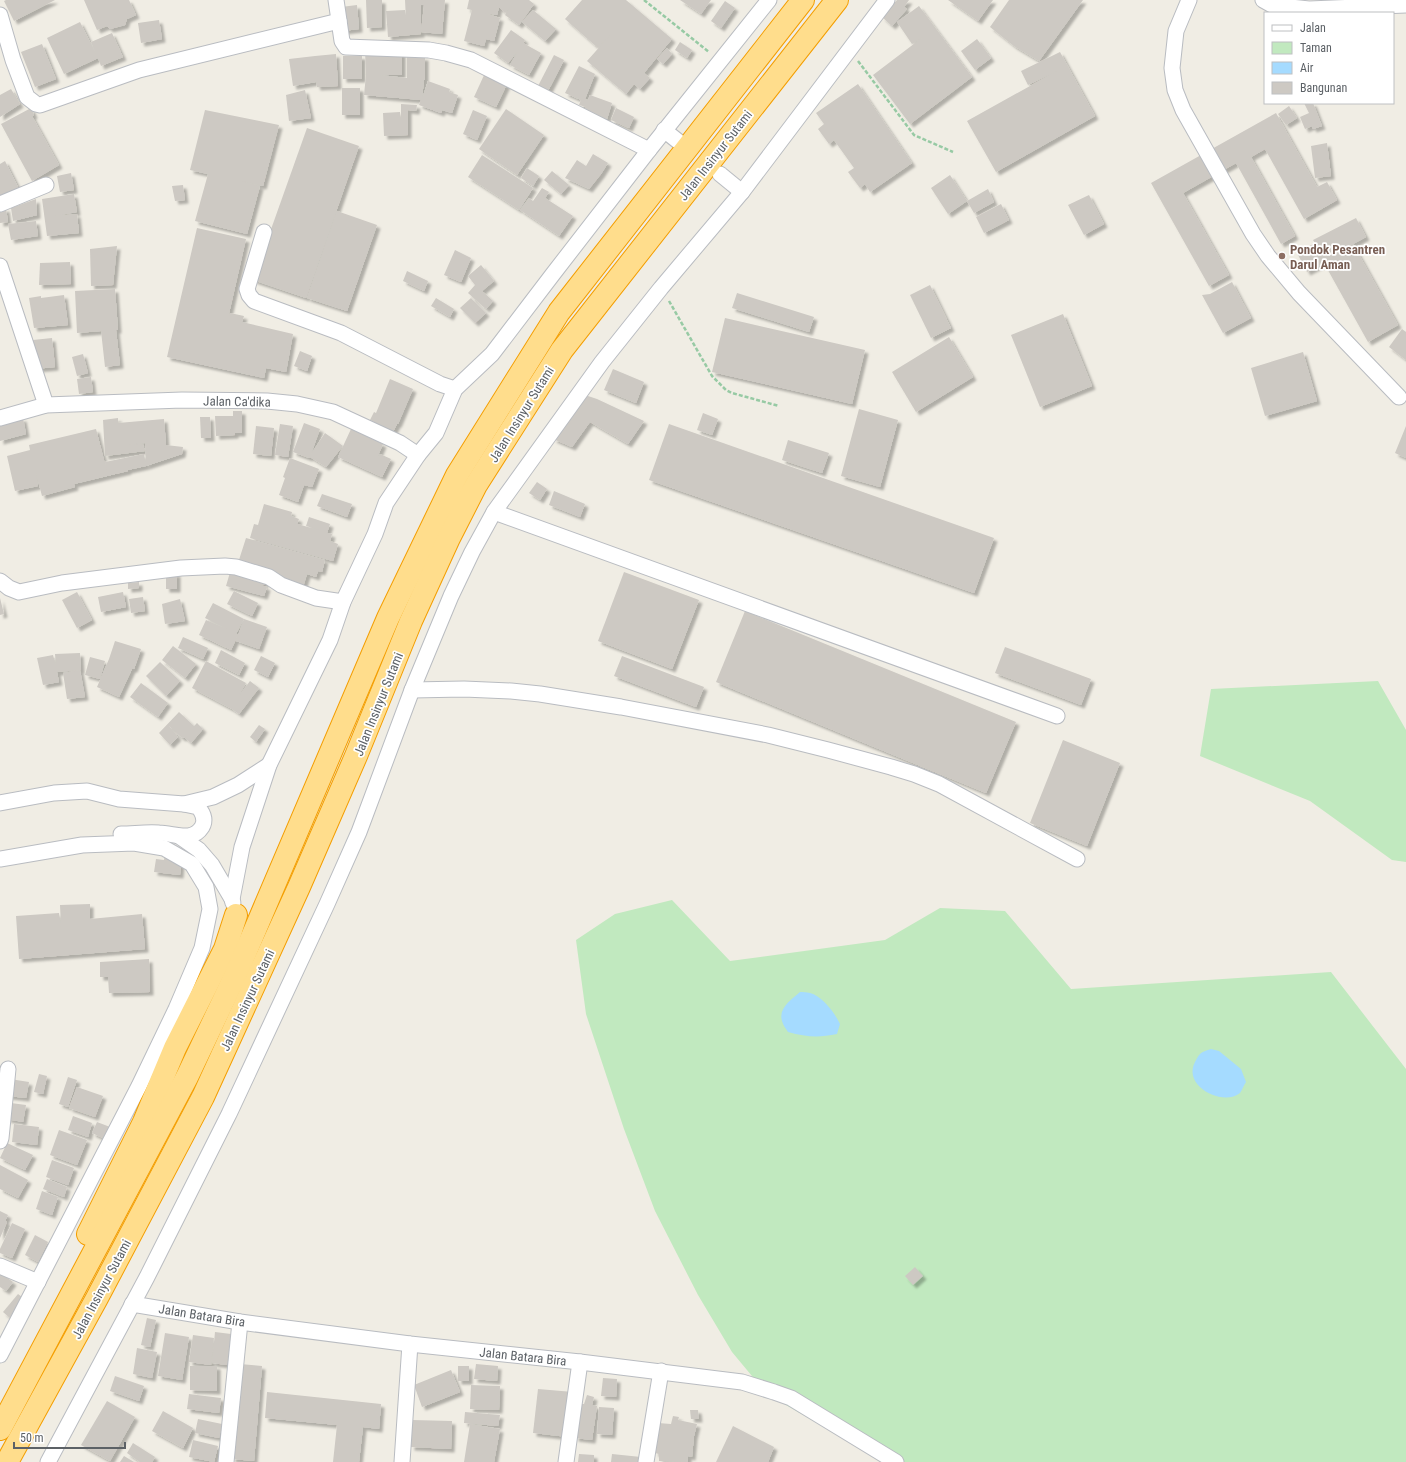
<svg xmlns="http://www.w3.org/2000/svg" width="1406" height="1462" font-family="'Roboto Condensed',sans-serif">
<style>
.green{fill:#c1e9bf}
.water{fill:#a5dbff}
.building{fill:#cdc9c3;filter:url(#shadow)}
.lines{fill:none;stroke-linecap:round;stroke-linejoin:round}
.minor-casing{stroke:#b9bcc1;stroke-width:17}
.highway-casing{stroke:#f49e00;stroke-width:24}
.path{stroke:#97caa4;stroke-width:2.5;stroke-dasharray:4 2;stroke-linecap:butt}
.minor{stroke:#fff;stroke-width:15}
.highway{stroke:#ffdd8c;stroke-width:22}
.education-dot{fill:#8d6e63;stroke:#fff;stroke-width:1.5}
.labels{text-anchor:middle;stroke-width:3.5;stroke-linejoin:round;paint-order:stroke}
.street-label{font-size:13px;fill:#5c6166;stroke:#fff}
.education-label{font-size:13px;font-weight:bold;fill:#785e54;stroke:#fff;text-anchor:start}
</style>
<defs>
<filter id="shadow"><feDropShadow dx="3.5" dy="3.5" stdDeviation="1" flood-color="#0004"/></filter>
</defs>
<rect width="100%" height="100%" fill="#f0ede4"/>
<g class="green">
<path d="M1378,681l28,49v132l-14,-2 -82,-59 -110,-45 11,-67z"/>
<path d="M672,900l58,61 155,-21 55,-32 65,3 66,78 260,-17 75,97v393h-522l-117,-68 -35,-42 -34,-57 -43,-84 -31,-82 -38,-115 -10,-74 39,-26z"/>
</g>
<g class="water">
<path d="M800,992c3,0 7,0 10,1 12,3 25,20 30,31l-3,10c-18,4 -31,3 -49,-2 -2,-3 -5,-7 -6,-11 -4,-13 10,-22 18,-29z"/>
<path d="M1211,1049l8,2 22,18 5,13c-2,3 -4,8 -6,11 -17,14 -58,-7 -45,-31 1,-2 3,-6 5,-8 2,-2 7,-4 11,-5z"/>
</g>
<g class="building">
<path d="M6,0h49l-41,21 -10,-20z"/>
<path d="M84,0h45l7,15 -9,4 -2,6 -15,4 -3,-3 -10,4z"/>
<path d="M366,0h16v27l-15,1z"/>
<path d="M405,0h40l-3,34 -21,-2 3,-27h-3v29l-33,3 -2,-26 19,-1 1,10z"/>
<path d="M469,0h60l5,4 -15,21 -14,-10 7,-10 -7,8 -6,-6 -2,8 -12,-2 15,5 -6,23 -8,-2 -2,7 -20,-5 8,-31 -5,-1z"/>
<path d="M582,0h44l46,39 -28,34 6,5 -10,11 -6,-5 -8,10 -39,-33 24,-27 -13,14 -33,-29z"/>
<path d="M680,0h31l-10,14z"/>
<path d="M897,0h12l-5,7 3,2 -15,17 -10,-9z"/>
<path d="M948,0h45l-15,21z"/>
<path d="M1009,0h74l-44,61 -25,-15 -24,-19z"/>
<path d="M725,1l10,7 -14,20 -10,-7z"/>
<path d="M357,5l2,24 -16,2 -2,-24z"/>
<path d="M919,6l53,71 -62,47 -37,-49 50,-38 -11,7 -15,-22z"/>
<path d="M533,10l23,19 -11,12 -23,-19z"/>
<path d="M159,20l3,19 -21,4 -3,-20z"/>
<path d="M80,22l16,32 -5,-12 21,-9 11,24 -22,9 -3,-8 -34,16 -17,-36z"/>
<path d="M511,30l14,10 -2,3 18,10 -12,22 -19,-10 8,-14 -10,12 -14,-10z"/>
<path d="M977,39l14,19 -16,12 -14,-19z"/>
<path d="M680,42l12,8 -5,8 -12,-8z"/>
<path d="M42,44l14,35 -21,8 -14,-35z"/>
<path d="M667,48l5,6 -9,10 -6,-5z"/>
<path d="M402,50v25h-22l27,3v-21h18v23h-1l-2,19 6,-18 22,8 -1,3 9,3 -6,18 -10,-3 -1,3 -22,-8 2,-5 -57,-5 2,-20 -1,-24z"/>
<path d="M1060,52l35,64 -99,56 -29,-51 90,-50 -29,14 -7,-14z"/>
<path d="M336,54l2,32 -21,1 -1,-5 -23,4 -4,-27 26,-3z"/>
<path d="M554,55l10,5 -16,31 -10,-5z"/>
<rect x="343" y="56" width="19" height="23"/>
<path d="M579,66l16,8 -10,25 3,1 2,-5 22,8 -5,16 -23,-7 2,-5 -7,-2 2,-5 -16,-7z"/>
<path d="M485,73l22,11 -11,23 -22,-10z"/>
<path d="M858,84l54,79 -42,29 -5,-8 -5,4 -12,-16 6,-4 -20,-28 -5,4 -11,-15 6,-5 -8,-11z"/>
<rect x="342" y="88" width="18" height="27"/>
<path d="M11,89l9,15 -20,13v-22z"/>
<path d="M305,90l6,28 -22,3 -3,-26z"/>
<path d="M1304,103h9l9,23 -9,3 -1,-3 -7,3 -5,-12 9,-4z"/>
<path d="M401,104l16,1 -1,6 -8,-1v25l-24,1 -1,-23 17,-1 1,10z"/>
<path d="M1289,106l8,12 -11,7 -8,-11z"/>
<path d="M31,108l3,7 -2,1 27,49 -27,16 -31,-57z"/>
<path d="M616,108l18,9 -5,11 -18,-8z"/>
<path d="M506,109l38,26 -27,40 -38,-26z"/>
<path d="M205,110l74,15 -16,61 -21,-5 18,5 -13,48 -52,-13 13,-47 -18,-4z"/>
<path d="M473,110l14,6 -10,24 -14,-6z"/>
<path d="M1276,113l41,74 10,-5 10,18 -33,19 -39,-70 -14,8 44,79 -14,8 -45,-81 -53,30 46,82 -20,11 -58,-103z"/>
<path d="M307,128l52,18 -53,152 -53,-18z"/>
<path d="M1327,143l4,33 -16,2 -4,-32z"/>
<path d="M593,154l15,9 -7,11 -12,15 -24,-11 12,-18 9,6z"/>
<path d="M482,155l51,33 -14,22 -51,-33z"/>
<path d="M5,161l13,26 -18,9v-32z"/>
<path d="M527,168l12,8 -6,10 -12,-8z"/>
<path d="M552,171l17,14 -8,9 -17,-14z"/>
<path d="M71,173l3,17 -14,2 -3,-16z"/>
<path d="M950,175l17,26 -19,13 -17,-26z"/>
<path d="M183,185l2,15 -10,1 -3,-15z"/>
<path d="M542,188l7,4 -4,6 28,18 -14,20 -39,-26 9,-12 4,3z"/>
<path d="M988,189l6,13 -20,11 -7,-12z"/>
<path d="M74,194l3,18 -22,4 22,-2 2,19 -32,3 -5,-37z"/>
<path d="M1089,195l15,29 -20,11 -16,-30z"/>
<path d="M36,199l1,16 -24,6 -2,-13z"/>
<path d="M1001,204l8,16 -25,13 -8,-16z"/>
<path d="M6,208l2,14 -8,1v-13z"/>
<path d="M337,211l40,14 -30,86 -40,-13z"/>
<path d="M1356,218l10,19 -13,7 45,81 -30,17 -44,-79 -17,9 -10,-19 18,-10 -2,-3z"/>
<path d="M36,221l2,15 -27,4 -3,-16z"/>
<path d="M197,228l49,11 -18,79 2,-5 14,3 -2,6 51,12 -7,38 -20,-4 -2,10 -97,-21z"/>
<path d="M117,246l-4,39 -22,1 -1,-37z"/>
<path d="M455,250l16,8 -10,24 -17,-7z"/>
<path d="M70,262l1,22 -32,1 1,-22z"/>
<path d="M481,265l13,16 -12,10 11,10 -7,8 -18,-16 7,-8 -7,-9z"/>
<path d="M407,271l21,10 -4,10 -21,-10z"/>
<path d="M1232,282l19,36 -28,15 -21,-38 8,-1z"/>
<path d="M930,285l21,43 -20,10 -21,-43z"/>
<path d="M115,289l3,41h-2l4,35 -15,2 -4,-36 -24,2 -2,-42z"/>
<path d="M737,293l77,24 -5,15 -77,-24z"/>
<path d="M64,295l4,30 -34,3 -5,-30 12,-2v2z"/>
<path d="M436,298l18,11 -4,8 -19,-11z"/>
<path d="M471,298l15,15 -11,10 -15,-15z"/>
<path d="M1063,314l29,72 -52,21 -29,-72z"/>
<path d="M725,318l140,32 -13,54 -140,-32z"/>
<path d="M1402,329l4,3v28l-17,-13z"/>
<path d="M949,337l24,40 -57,35 -24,-40z"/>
<path d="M52,338l3,29 -20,2 -2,-29z"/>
<path d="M300,351l12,5 -5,15 -13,-5z"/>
<path d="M1303,352l14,49 -52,15 -14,-48z"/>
<path d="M83,354l5,19 -11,3 -5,-19z"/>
<path d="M613,369l31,13 -8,21 -32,-13z"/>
<path d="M91,377l2,15 -14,2 -2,-15z"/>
<path d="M390,379l23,10 -15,35h-1l-4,8 -23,-12 4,-8 2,1z"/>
<path d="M585,395l12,4 47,22 -16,23 -38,-22 -18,25 -19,-8z"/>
<path d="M859,409l39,11 -18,67 -39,-11z"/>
<path d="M233,411h9v22h-7v2l-19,1 -1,-20h18z"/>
<path d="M703,413l15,6 -6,16 -15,-5z"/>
<path d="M200,417h10l1,21h-10z"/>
<path d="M23,418l3,16 -26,7v-18z"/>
<path d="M118,418v5l46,-4 2,26 17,2 -1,7 -36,12 -18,4v1l-54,13 1,3 -33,9 -6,-23 2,13 -23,5 -8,-35 23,-6 -1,-5 67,-16 11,43 -2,-10 39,-8 2,12 -1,-23 -17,2 15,-1 2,7 -40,5 -2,-36z"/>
<path d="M304,423l16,6 -9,25 14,-21 18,13 -17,21 -16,-10 -1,1 -16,-6z"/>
<path d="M280,424l13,2 -5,31 -13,-2z"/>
<path d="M669,424l325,114 -20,55 -325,-113z"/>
<path d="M256,426l18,2 -3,28 -18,-2z"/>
<path d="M1406,426v32l-11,-5z"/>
<path d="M351,429l32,15 -6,14 3,-4 11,5 -9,18 -44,-20z"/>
<path d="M788,440l41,13 -7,20 -40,-13z"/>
<path d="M290,458l29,11 -7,18 -8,-2 -6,17 -19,-7 6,-17 -2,-1z"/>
<path d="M537,482l10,7 -7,11 -11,-7z"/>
<path d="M554,491l31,13 -5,13 -31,-12z"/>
<path d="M322,494l30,10 -5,13 -30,-11z"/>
<path d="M264,504l28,8 -1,4 8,3 -2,5 22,6 -13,-4 3,-9 21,7 -3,9 5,1 -2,7 8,3 -5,17 -83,-23 4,-14 4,1z"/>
<path d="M246,538l79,22 -3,12 -4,-1 -2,6 -9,-3 -4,13 -65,-24z"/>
<path d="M231,569l35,8 -2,8h-4l7,2 -3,9 -38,-10z"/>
<path d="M624,572l75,28 -27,69 -74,-28z"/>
<path d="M177,573v16h-11v-15z"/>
<path d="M139,582v6l-11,1v-6z"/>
<path d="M234,591l24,12 -6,13 -25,-12z"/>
<path d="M77,592l15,28 -15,8 -15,-28z"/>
<path d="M123,592l3,15 -25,5 -3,-15z"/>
<path d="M143,597l2,14 -14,2 -2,-14z"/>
<path d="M0,598l4,16 -4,1z"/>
<path d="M180,599l5,22 -20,3 -3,-20z"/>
<path d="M213,603l31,16 23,8 -8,22 -23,-8 8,-22 -8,15 2,1 -7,15 -32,-15 7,-15 21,9 -22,-11z"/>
<path d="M745,611l271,111 -30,71 -270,-111z"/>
<path d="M183,637l25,11 -5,11 -25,-11z"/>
<path d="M115,641l26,8 -7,20h-2l-13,28 -22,-10 12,-28z"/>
<path d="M173,646l23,18 -11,14 -23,-18z"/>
<path d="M1005,647l86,32 -10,26 -86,-32z"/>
<path d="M221,650l24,13 -6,12 -24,-12z"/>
<path d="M80,653l1,17 -24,2 2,10 -16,3 -6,-27 16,-3 3,11 -1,-12z"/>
<path d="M261,656l14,7 -7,14 -14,-7z"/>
<path d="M622,656l82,31 -8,20 -82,-31z"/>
<path d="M90,657l15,4 -5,18 -15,-4z"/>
<path d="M206,661l40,22 -8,14 12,-16 9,7 -20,26 -7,-5 -40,-21z"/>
<path d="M160,662l20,19 -14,15 -20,-20z"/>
<path d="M80,670l5,27 -18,2 -4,-26z"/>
<path d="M141,683l27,20 -10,14 -28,-20z"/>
<path d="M179,712l15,14 3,-3 6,6 -12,14 -7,-6 -2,1 -13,-12 9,11 -8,8 -11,-12z"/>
<path d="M259,725l6,4 -9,13 -6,-5z"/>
<path d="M1063,740l57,23 -33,83 -57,-23z"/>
<path d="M165,854l16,8 -1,13 -26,-3 2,-13 8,1z"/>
<path d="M90,904v15l52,-5 3,35 -126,10 -3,-43 43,-3 2,14 -1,-22z"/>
<path d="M149,959l1,33 -41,1 -1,-16h-8v-15z"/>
<path d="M39,1074l8,2 -4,18 -9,-2z"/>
<path d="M68,1077l9,3 -9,27 -9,-3z"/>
<path d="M10,1079l19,3 -3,16 -18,-2z"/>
<path d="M77,1087l26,9 -8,21 -26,-9z"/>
<path d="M11,1103l15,2 -3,17 -16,-3z"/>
<path d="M73,1116l19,7 -4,14 -20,-7z"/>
<path d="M97,1122l13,5 -5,12 -13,-6z"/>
<path d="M14,1124l25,3 -2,18 -25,-3z"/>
<path d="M59,1130l28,10 -10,25 -27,-10z"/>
<path d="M7,1143l26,12 -8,15 -25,-12z"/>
<path d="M52,1160l22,8 -6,17 -22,-8z"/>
<path d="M0,1165l28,15 -10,18 -18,-9z"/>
<path d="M47,1179l20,8 -3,10 -21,-8z"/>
<path d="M42,1191l16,6 -6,18 -16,-6z"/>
<path d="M0,1211l8,4 -3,6 2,1 -7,16z"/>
<path d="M12,1223l13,6 -13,29 -12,-5v-4z"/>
<path d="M35,1235l13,7 -10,20 -13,-7z"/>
<path d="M915,1267l8,9 -10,9 -8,-9z"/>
<path d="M0,1273l13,9 -7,9 -6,-4z"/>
<path d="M18,1294l8,6 -16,18 -7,-6z"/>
<path d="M147,1318l9,2 -6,27 -9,-2z"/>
<path d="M215,1332l16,2 -4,31 -15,-2z"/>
<path d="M165,1333l24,4 -7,43 -24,-4z"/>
<path d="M193,1335l21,3 -3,27 -22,-3z"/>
<path d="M137,1348l20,4 -5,26 -19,-4z"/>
<path d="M240,1364l22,2 -8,95 -22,-2z"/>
<path d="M476,1364l22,2 -1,15 -23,-2z"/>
<path d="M190,1366h27v25l-27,-1z"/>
<rect x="458" y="1366" width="11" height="15"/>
<path d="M451,1370l9,22 -38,15 -8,-22z"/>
<path d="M115,1376l29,10 -5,15 -29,-10z"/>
<path d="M603,1378l14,1 -1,18 -15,-1z"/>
<path d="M471,1385l29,1 -1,24 -29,-1z"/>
<path d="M538,1389l35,3 -5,45 -35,-4z"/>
<path d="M267,1392l114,12 -2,25 -16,-2 -4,35h-26l4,-37 -72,-7z"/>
<path d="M189,1394l32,4 -2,15 -32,-4z"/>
<path d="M587,1395l7,2 -2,8 5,1 -5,34 -17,-2 5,-34h4z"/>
<path d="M107,1401l28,16 -25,44 -29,-16z"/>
<path d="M599,1407l15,1 -2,27 -15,-1z"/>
<path d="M690,1410h8l1,9h-8z"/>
<path d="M163,1411l30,17 -10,20 -31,-17z"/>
<path d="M465,1412l35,3 -2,11 -34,-3z"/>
<path d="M673,1416l6,1 -1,3 19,4 -3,12 -2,21 -4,-1v6l-29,-1v-7l-4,-1 3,-30 13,1z"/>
<path d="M198,1419l24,5 -3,14 -24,-5z"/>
<path d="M412,1420l40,1 -1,28 -40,-2z"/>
<path d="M470,1424l30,5 -6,33h-30z"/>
<path d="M733,1426l41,21 -6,15h-52z"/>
<path d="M193,1440l25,6 -4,16 -25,-5z"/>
<path d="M133,1443l22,14 -3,5h-12l-13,-9z"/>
<path d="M579,1454l15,1v7h-16z"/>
<path d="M612,1454l29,3 -1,5h-29z"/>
<path d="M124,1456l10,6h-14z"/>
</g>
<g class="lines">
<defs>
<g id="minor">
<path d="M336,0l6,41 4,6 83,3 17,3 25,7 178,90"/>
<path d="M1189,0l-13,31 -4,37 3,22 8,20 70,124 15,22 31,37 100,104"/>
<path d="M1263,0l9,5 37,4 97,-4"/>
<path d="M0,15l13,45 14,37 9,7 4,1 99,-35 200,-49"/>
<path d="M664,130l15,12"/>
<path d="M720,174l22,18"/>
<path d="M0,204l46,-19"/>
<path d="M264,232l-17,57 2,6 5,6 87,32 99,51 15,5"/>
<path d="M0,266l46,139"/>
<path d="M0,418l46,-13 136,-5 85,1 30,3 36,8 67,31 18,12"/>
<path d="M494,512l563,204"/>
<path d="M0,581l9,7 10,4 43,-9 119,-15 44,-2 11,1 33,10 12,8 35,13 27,4"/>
<path d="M412,690l52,-1 47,2 29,3 81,13 147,28 60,15 63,17 23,7 25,10 138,75"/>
<path d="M0,803l54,-10 33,-2 32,8 65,5 29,-7 25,-12 31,-20"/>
<path d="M121,834c12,0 25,-2 38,-1 15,0 33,10 43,-6 4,-7 1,-14 -4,-20l-14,-3"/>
<path d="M179,836l20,14 13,15 20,34 1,4"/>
<path d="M0,859l82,-14 52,-2 30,5 28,16 14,23 4,22 -8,39 -26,61 -37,77 -139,269"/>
<path d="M232,899l10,-52 27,-82 61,-125 13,-38 32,-68 11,-31 32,-48 18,-22 19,-44 37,-35 61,-80 96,-124 120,-150"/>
<path d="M0,1141l1,-3 7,-69"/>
<path d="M0,1266l38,16"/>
<path d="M132,1304l108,18 170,22 170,18 162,20 32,10 17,6 105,64"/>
<path d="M48,1462l99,-185 82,-163 98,-210 32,-72 53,-142 39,-94 21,-44 22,-40 108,-150 59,-74 81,-96 145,-192"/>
<path d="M226,1462l14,-140"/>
<path d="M402,1462l8,-118"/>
<path d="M566,1462l14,-100"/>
<path d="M646,1462l15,-91"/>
</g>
<g id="highway">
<path d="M88,1234l56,-112 31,-74 50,-99 11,-34"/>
<path d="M0,1429l187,-352 50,-105 151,-354 69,-143 102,-163 244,-312"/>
<path d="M7,1462l90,-164 106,-201 96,-210 57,-131 55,-135 38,-83 27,-53 86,-135 275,-350"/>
</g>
</defs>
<use href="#minor" class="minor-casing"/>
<use href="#highway" class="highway-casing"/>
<g class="path">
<path d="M644,0l65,52"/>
<path d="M858,61l56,74 39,17"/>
<path d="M669,301l43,75 14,14 6,3 47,13"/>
</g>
<use href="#minor" class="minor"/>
<use href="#highway" class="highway"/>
</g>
<circle class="education-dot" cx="1282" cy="256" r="4"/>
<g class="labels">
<g class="street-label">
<text transform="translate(715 155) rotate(-52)" y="5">Jalan Insinyur Sutami</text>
<text transform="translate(237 401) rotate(1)" y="5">Jalan Ca'dika</text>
<text transform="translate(521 414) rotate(-58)" y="5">Jalan Insinyur Sutami</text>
<text transform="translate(378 704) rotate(-68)" y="5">Jalan Insinyur Sutami</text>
<text transform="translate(247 1000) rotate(-65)" y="5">Jalan Insinyur Sutami</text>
<text transform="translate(101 1289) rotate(-62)" y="5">Jalan Insinyur Sutami</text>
<text transform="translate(202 1315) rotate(9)" y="5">Jalan Batara Bira</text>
<text transform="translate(523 1356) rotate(6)" y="5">Jalan Batara Bira</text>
</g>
<g class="education-label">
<text x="1290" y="254">Pondok Pesantren<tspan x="1290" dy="15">Darul Aman</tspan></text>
</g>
</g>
<rect x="1264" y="12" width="130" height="92" fill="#ffffff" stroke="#bec0c2"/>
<rect x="1272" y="25" width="20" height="6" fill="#ffffff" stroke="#bec0c2"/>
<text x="1300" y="32" font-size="12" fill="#5c6166">Jalan</text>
<rect x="1272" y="42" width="20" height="12" fill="#c1e9bf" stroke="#bec0c2"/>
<text x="1300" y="52" font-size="12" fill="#5c6166">Taman</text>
<rect x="1272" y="62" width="20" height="12" fill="#a5dbff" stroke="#bec0c2"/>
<text x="1300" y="72" font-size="12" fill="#5c6166">Air</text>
<rect x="1272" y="82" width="20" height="12" fill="#cdc9c3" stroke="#bec0c2"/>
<text x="1300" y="92" font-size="12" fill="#5c6166">Bangunan</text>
<path d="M14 1442v6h111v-6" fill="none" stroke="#5c6166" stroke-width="2"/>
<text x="20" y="1442" font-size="12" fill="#5c6166" stroke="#ffffff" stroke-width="3" paint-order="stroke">50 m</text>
</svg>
